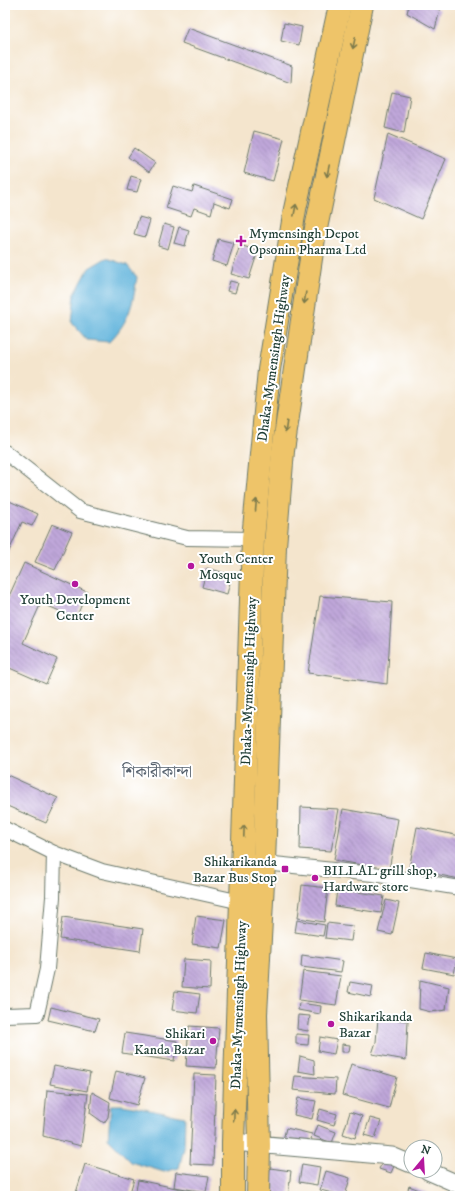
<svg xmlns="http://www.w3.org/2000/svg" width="465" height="1201" font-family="'IM FELL DW Pica','Noto Serif Bengali',serif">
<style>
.water{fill:#60b4dc;stroke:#407888}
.building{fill:url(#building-back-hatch)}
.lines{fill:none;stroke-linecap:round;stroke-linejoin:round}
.minor-casing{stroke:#6a786a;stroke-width:16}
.tertiary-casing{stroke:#6a786a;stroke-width:19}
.trunk-casing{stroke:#6a786a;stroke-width:24}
.minor{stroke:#fff;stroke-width:14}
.tertiary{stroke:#fff;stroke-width:17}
.trunk{stroke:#eec469;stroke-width:22}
.oneway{stroke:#7c7a4c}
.poi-dot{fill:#b5179e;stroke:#fff;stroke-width:1.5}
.labels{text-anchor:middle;stroke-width:4;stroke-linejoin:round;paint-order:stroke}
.poi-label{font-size:14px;fill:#1f3d34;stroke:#fff;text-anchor:start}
.street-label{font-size:14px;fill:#1f3d34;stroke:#fff}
.quarter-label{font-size:16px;fill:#57626e;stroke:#fff}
</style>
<defs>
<pattern id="building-back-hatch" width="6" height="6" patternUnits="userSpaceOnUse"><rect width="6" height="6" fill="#c0a7da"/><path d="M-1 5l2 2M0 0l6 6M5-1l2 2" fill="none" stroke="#9b89b2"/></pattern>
</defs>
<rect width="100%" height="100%" fill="#fff"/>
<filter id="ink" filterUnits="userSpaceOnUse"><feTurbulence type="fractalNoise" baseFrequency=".025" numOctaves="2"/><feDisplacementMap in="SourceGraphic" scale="8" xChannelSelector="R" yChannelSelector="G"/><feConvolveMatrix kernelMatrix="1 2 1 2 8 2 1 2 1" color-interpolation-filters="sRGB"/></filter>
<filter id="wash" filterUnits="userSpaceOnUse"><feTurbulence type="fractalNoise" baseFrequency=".012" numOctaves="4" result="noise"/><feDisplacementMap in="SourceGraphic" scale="16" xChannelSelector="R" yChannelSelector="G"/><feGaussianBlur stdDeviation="0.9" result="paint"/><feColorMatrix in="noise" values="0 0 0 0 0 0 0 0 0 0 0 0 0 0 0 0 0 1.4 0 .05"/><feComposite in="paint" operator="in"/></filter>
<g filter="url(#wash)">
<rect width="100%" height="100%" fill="#f4e5cd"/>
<g class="water">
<path d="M106,258l21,7 10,12c-4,28 -8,45 -28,65l-22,-2 -15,-17 3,-29 14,-26z"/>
<path d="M111,1105h12l62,12 -1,31 -5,20 -15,4 -33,-10 -23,-23z"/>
</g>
<g id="blocks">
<g class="building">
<path d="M409,5h22l9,5 -5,19 -28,-16z"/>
<path d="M284,23l18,4 -3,18 -18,-4z"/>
<path d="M188,28l104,38 -1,17 -109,-40z"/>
<path d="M392,92l18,4 -6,37 -19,-5z"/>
<path d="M254,131l30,8 -11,42 -29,-8z"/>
<path d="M388,134l58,25 -25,60 -47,-21z"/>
<path d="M134,148l21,15 -6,9 -21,-15z"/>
<path d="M131,176l10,3 -4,13 -10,-2z"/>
<path d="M173,186l19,6 2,-6 39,13 -3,9 -16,-6 -3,12 -17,-6 -3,8 -25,-8z"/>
<path d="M139,217l11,3 -5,17 -11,-3z"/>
<path d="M164,224l10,3 -6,22 -10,-3z"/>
<path d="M179,227l10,3 -4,16 -11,-3z"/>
<path d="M218,239l16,4 -7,23 -15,-5z"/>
<path d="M240,245l18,6 -9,28 -18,-5z"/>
<path d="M230,281l8,2 -3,10 -8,-2z"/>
<path d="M5,499l33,15 -6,12 -10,-4 -17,38v-42l2,-4h-2z"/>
<path d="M52,524l20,8 -17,38 -20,-8z"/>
<path d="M24,563l63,29 -11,26 -35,-15 -18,40 34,16 -11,25 -41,-18v-61z"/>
<path d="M207,568l25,7 -5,19 -25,-7z"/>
<path d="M320,596l72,6 -5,82 -79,-11z"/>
<path d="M5,774l53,24 -12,25 -41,-18z"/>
<path d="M301,807l38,2 -8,42 -31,-2z"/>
<path d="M343,809l55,10 -9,51 -55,-10z"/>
<path d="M417,827l43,9v43l-51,-10z"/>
<path d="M302,885l26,3 -4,34 -26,-4z"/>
<path d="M337,889l47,7 -3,17 -46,-7z"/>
<path d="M386,900l13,3 -7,32 -14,-3z"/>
<path d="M196,916l30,4 -5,28 -29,-4z"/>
<path d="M63,917l80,12 -3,22 -80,-12z"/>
<path d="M297,920l28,5 -2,11 -28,-4z"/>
<path d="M327,923l26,3 -2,15 -26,-3z"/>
<path d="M426,953l31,6 -3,15 -31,-6z"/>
<path d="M302,955l41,6 -2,11 -40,-5z"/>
<path d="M184,959l27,2 -1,28 -28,-2z"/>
<path d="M303,971l38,5 -5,29 -37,-5z"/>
<path d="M420,980l29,7 -3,23 -15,2 -12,-3z"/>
<path d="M350,982l23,4 -2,11 -23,-5z"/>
<path d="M175,991l25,3 -3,19 -25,-3z"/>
<path d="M299,1003l22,3 -1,8 -22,-4z"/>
<path d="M51,1007l48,12 -4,12 -47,-11z"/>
<path d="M298,1015l12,1 -2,15 -11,-2z"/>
<path d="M378,1018l30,3 -2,39 -34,-6 4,-12z"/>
<path d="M189,1026l30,2 -3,40 -30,-2z"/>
<path d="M125,1033l52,8 -3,20 -52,-8z"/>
<path d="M296,1034l13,1 -1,10 -12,-1z"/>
<path d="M320,1037l17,3 -3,14 -16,-3z"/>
<path d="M342,1044l8,1 -1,7h-7z"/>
<path d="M300,1056l14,4 1,14 -17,-3z"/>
<path d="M351,1064l46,13 -8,31 -47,-13z"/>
<path d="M54,1066l36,7 -3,18 -37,-7z"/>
<path d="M116,1071l29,7 -8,27 -27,-7z"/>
<path d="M194,1074l22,1 -3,90 -23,-1z"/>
<path d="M295,1076l41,3 -1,15 -42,-4z"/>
<path d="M47,1090l41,4 -7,52 -38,-10z"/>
<path d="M92,1092l18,10 -2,15 -4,6 -14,-10z"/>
<path d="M298,1098l18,3 -4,18 -18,-4z"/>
<path d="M320,1109l17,5 -3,11 -17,-5z"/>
<path d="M350,1112l12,4 -7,22 -12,-4z"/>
<path d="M370,1118l11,3 -6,17 -11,-3z"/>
<path d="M318,1125l18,7 -4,11 -18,-7z"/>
<path d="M286,1128l26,6 -2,12 -27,-6z"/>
<path d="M383,1161l11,5 -3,7 -12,-4z"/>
<path d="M85,1164l49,15 -5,17h-54z"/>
<path d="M302,1164l18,3 -3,18 -18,-3z"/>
<path d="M270,1168l21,3 -3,25h-22z"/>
<path d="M326,1171l24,7 -5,18 -25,-6z"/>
<path d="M176,1172l33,4 -3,16 -32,-5z"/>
<path d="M138,1180l66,14v2h-69z"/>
<path d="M409,1186l26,10h-29z"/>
</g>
</g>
</g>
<g filter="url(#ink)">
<use href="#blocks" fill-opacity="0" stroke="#6a786a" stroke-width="1"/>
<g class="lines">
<defs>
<g id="minor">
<path d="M5,452l75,59 107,27 66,1"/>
<path d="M5,829l49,24 48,18 139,31"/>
<path d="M264,863l109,11 87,14"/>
<path d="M5,1015l32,-1 10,-45 6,-72 1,-44"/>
</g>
<g id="tertiary">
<path d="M233,1142l159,14 19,8"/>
<path d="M428,1171l32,14"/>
</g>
<g id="trunk">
<path d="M233,1196v-54l20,-603 16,-169 26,-161 45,-204"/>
<path d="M258,1196l1,-51 -3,-131 8,-151 11,-317 8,-95 31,-213 48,-233"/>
</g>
</defs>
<use href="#minor" class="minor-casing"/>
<use href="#tertiary" class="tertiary-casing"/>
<use href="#trunk" class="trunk-casing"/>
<use href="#minor" class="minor"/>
<use href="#tertiary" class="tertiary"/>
<use href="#trunk" class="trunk"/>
</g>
<defs><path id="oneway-shaft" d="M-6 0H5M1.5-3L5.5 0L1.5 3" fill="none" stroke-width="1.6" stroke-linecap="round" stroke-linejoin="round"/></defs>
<g class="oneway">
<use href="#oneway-shaft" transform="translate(354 43) rotate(102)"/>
<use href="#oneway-shaft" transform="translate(328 171) rotate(102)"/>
<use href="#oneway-shaft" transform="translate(295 210) rotate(-79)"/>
<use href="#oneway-shaft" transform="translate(305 298) rotate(98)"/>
<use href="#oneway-shaft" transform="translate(286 427) rotate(98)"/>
<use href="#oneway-shaft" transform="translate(256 505) rotate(-85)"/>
<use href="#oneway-shaft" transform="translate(244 831) rotate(-88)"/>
<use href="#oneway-shaft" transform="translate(234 1115) rotate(-88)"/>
</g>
</g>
<g class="poi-dot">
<path d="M239 235h4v4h4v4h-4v4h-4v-4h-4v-4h4z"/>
<circle cx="191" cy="566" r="4"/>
<circle cx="75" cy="584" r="4"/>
<rect x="281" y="865" width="8" height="8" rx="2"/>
<circle cx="315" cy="878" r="4"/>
<circle cx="331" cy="1024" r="4"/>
<circle cx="213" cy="1041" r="4"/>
</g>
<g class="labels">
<g class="poi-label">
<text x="249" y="238">Mymensingh Depot<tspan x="249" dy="16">Opsonin Pharma Ltd</tspan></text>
<text x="199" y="563">Youth Center<tspan x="199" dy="16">Mosque</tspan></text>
<text x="75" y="604" text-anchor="middle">Youth Development<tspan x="75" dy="16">Center</tspan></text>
<text x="277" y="866" text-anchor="end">Shikarikanda<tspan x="277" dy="16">Bazar Bus Stop</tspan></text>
<text x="323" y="875">BILLAL grill shop,<tspan x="323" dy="16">Hardware store</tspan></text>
<text x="339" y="1021">Shikarikanda<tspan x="339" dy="16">Bazar</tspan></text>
<text x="205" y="1038" text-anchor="end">Shikari<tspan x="205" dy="16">Kanda Bazar</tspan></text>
</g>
<g class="street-label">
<text transform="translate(273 358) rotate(-82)" y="5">Dhaka-Mymensingh Highway</text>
<text transform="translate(248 681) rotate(-88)" y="5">Dhaka-Mymensingh Highway</text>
<text transform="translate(238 1005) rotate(-88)" y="5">Dhaka-Mymensingh Highway</text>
</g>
<g class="quarter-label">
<text x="157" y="777">শিকারীকান্দা</text>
</g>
</g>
<rect width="465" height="1201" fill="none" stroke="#fff" stroke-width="20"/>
<g transform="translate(423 1159) rotate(18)"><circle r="19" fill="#ffffff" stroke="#a5b1ae"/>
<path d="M0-3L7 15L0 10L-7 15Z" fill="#b5179e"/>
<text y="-6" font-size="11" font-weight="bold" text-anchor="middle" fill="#1f3d34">N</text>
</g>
</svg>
